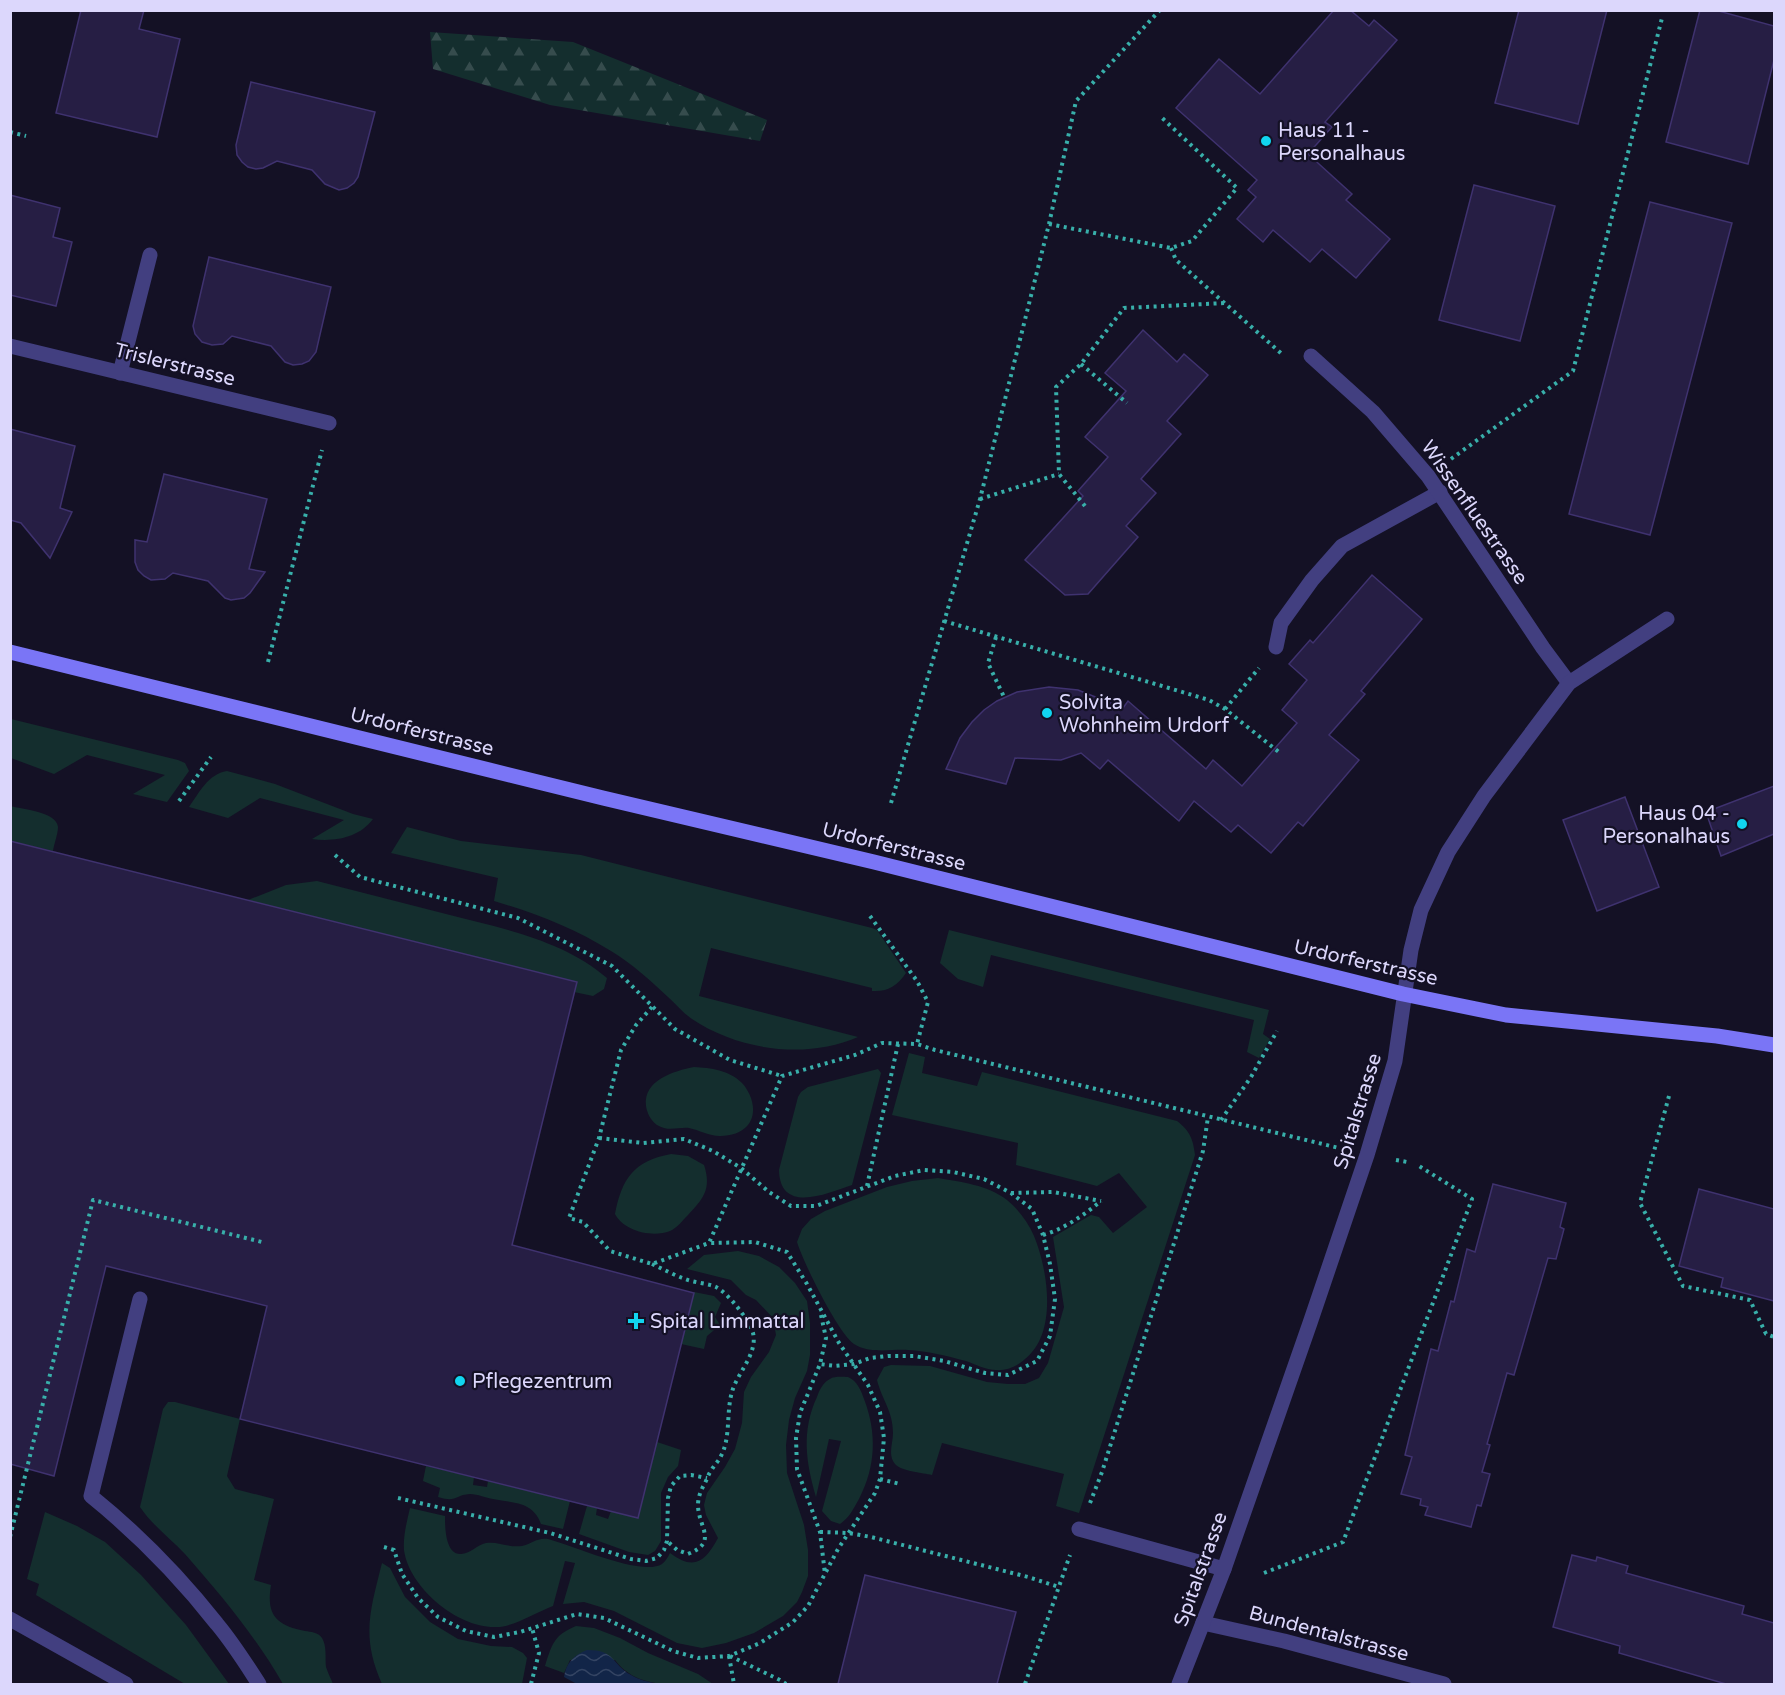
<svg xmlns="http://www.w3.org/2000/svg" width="1785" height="1695" font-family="'Varela Round',sans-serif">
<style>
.green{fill:#142e2e}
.forest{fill:url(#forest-firs)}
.water{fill:url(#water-waves)}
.building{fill:#261e44;stroke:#3f326f;stroke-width:1.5}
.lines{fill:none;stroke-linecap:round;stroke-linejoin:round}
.path{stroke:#38afaa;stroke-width:4;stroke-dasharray:3 4.5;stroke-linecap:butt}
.service{stroke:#423f80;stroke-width:15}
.minor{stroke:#423f80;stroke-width:15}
.secondary{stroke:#7a75f6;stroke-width:15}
.poi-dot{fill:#11d5ef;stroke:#141125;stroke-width:2}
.labels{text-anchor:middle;stroke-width:4.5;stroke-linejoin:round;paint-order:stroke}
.poi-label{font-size:20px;fill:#dcd7fc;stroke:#141125;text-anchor:start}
.street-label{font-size:20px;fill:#dcd7fc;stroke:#141125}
</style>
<defs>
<pattern id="forest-firs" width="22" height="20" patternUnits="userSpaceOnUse" patternTransform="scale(1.5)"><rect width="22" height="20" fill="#142e2e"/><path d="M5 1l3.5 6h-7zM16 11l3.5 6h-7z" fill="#364c4d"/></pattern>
<pattern id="water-waves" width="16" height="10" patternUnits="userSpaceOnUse" patternTransform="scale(1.5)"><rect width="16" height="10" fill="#122548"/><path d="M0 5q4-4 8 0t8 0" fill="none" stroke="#344463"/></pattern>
</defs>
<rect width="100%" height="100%" fill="#141125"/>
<g class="green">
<path d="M11,719l167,41 7,3 4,8 -22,31 -34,-8 32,-19 -78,-20 -33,19 -43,-16z"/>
<path d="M227,771l48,13 78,30 20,5c-14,19 -39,23 -61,20l32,-19 -84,-22 -32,20 -39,-11c10,-14 19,-33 38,-36z"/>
<path d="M10,806c12,3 47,6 48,21 0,7 -4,17 -5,24l-42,-10z"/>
<path d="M407,827l54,14 120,14 291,73 5,2 29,43c-9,13 -18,19 -34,18v-3l-161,-40 -12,48 159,41c-52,23 -120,13 -166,-18 -9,-6 -16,-15 -24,-22 -17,-16 -37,-34 -57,-46 -37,-23 -76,-38 -117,-50l4,-23 -107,-25z"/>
<path d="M317,881c43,11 86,22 129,33 55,14 117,26 161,64l-3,11 -11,7 -19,-4 -326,-92 38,-15z"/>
<path d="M949,930l320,80 -6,24 7,5 -11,19 -12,-6 7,-32 -263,-65 -8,32 -25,-8 -18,-16z"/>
<path d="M909,1053l16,4 -3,16 55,13 5,-14 195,49c13,10 16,18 18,34l-116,358 -23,-7 8,-32 -122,-31 -10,32c-9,-2 -30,-4 -36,-10 -9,-9 -3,-21 -3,-32 0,-22 -11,-33 -16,-53l7,-13 7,-2 39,1 57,16 21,2h17l14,-6 9,-15 16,-56 -11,-70 38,-22 8,2 14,16 34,-26 -28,-34 -22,13 -81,-21 2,-22 -126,-28z"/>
<path d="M694,1067c17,1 35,3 48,16 4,4 7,10 9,15 8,24 -8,38 -31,38 -11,0 -21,-6 -31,-8 -11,-1 -21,4 -32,-3 -6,-4 -10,-12 -11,-19 -3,-26 28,-35 48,-39z"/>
<path d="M878,1069l3,4 -29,112c-24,8 -72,30 -73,-15l19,-73 3,-5 7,-5z"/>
<path d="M671,1154l17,2 16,9c8,24 -1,34 -16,50 -6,6 -11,13 -18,16 -18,7 -46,0 -55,-17 7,-36 19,-53 56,-60z"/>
<path d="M938,1178c23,4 50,7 69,22 11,9 21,22 27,36 14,34 24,97 -9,123 -7,7 -19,12 -29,11 -10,0 -21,-6 -30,-9 -19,-5 -39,-10 -58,-11 -17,-1 -39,4 -54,-6 -16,-11 -51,-82 -57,-102l5,-13 9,-10 14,-8 62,-24 25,-6z"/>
<path d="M738,1251l21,5 20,11 16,16 12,18 3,22v32l-3,16 -12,27 -6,22 -3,25 1,28 17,52 4,25v26l-6,16 -5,10 -14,14 -29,17 -28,10 -24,5 -25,-5 -63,-32 -30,-9 -21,2 12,-41 -10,-2 -12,45c-16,6 -40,21 -56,21 -38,2 -88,-39 -93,-77 -1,-14 3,-29 6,-42l35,8c0,10 0,39 16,38 9,0 16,-9 25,-11 12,-2 23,5 36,3 9,-2 16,-9 26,-7 24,6 94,38 114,25 3,-2 6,-7 8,-11 24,18 35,9 48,-15l-12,-23 -2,-10 3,-12 18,-26 10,-18 7,-26 2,-31 7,-15 18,-25 7,-17 -3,-17 -17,-18 -10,-5 -15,-15 -44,-11 17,-14z"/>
<path d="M694,1292l20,4 7,7 -6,14 5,8 -13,11 -3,13 -23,-5z"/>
<path d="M848,1377c9,4 13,13 16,22 13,34 12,67 -5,100 -6,10 -9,18 -19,25l-9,-3 -9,-10 19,-70 -12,-2 -13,58c-10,-34 -15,-66 1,-100 2,-6 6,-15 13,-18 4,-3 13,-2 18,-2z"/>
<path d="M168,1402h7l65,17 -13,57 8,13 39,10 -20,81 17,5c-5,30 5,40 34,46 6,1 13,1 17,7 5,8 3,20 4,29 2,6 5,12 7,17h-50c-27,-47 -62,-89 -98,-130 -15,-16 -33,-29 -45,-47l23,-98z"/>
<path d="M657,1442l24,8 -3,16 -10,11 -7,16v48l-6,10 -7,4 -19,-3 -50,-18 8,-28 10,2 -1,7 12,4 3,-8 27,6z"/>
<path d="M426,1466l48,11 -1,8 14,2 1,-6 82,20 -7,28 -22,-5c-8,-23 -28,-21 -48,-25 -7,-1 -15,-5 -23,-5 -16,1 -13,9 -32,3l2,-9 -17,-7z"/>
<path d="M45,1512l32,14 28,16 36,33 45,50 43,59h-44l-149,-89 3,-11 -12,-5z"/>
<path d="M382,1563l8,5 15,29 25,25 28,17 33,7 21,1 11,6 4,5 -5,26h-140c-21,-47 -12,-73 0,-121z"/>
<path d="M576,1626l18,2 26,10 28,15 50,21 15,10c-34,0 -75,7 -98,-24h-45l-6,13 -19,-7c7,-22 9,-31 31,-40z"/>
</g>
<path class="forest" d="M430,32l143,10 194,78 -7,21 -210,-36 -117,-36z"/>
<path class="water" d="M587,1650c29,0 24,14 44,25 8,5 18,7 27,9h-81l-13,-7c2,-14 10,-22 23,-27z"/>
<g class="building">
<path d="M81,10h63l-5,19 41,10 -23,98 -101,-24z"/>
<path d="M1334,10h16l19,16 5,-6 23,20 -72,82 7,5 -24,27 44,40 -6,6 44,39 -34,39 -34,-29 -12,13 -37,-32 -10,12 -26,-23 19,-22 -8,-7 9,-10 -81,-72 43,-49 41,35z"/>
<path d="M1519,10h88l-29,114 -83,-21z"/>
<path d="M1700,10h15l59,16v34l-26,104 -82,-22z"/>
<path d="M251,82l124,30 -17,65 -4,6 -7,5 -8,2 -14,-6 -13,-14 -35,-9 -14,7 -7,1 -8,-2 -6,-5 -5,-7 -1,-10z"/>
<path d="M1474,185l81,21 -35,135 -81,-21z"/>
<path d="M10,195l50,13 -7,29 19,5 -16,64 -46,-11z"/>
<path d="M1650,202l82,21 -82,312 -81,-21z"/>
<path d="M209,257l122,30 -15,65 -7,9 -7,3 -9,1 -8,-3 -14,-16 -39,-10 -9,8 -11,1 -10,-3 -7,-8 -2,-8z"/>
<path d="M1143,330l34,32 7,-8 24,21 -41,46 14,13 -40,45 15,14 -30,33 12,11 -50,57 -23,1 -40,-35 58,-64 -5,-5 30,-34 -23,-20 41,-46 -21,-18z"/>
<path d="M10,429l65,17 -15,62 12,4 -22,46 -29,-35 -11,-3z"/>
<path d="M164,474l103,25 -18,70 16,3 -15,21 -6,5 -13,2 -6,-2 -17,-17 -35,-8 -8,6 -14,1 -7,-4 -6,-6 -3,-8v-22l12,2z"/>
<path d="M1372,575l50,44 -61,72 4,3 -36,41 30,25 -56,66 -5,-4 -27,31 -33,-28 -7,7 -37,-31 -15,20 -71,-61 -8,9 -19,-16 -20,7 -46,-2 -9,26 -60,-15 14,-31 12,-16 12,-12 13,-9 20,-9 32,-5 29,3 45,18 5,-7 78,68 7,-9 29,26 55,-63 -15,-13 25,-30 -18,-16 21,-24 3,3z"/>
<path d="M1774,786v48l-53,22 -15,-44z"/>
<path d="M1625,797l34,90 -62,24 -34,-91z"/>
<path d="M10,841l567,141 -65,263 182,48 -56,225 -398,-99 27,-113 -161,-40 -52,210 -44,-12z"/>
<path d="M1493,1184l73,19 -6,24 4,2 -8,30 -8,-1 -34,117 -7,-2 -20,71 3,1 -8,27 8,2 -9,32 -4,-1 -6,22 -46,-12 3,-8 -8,-2 1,-6 -20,-5 11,-37 -7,-2 26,-106 7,2 13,-50 3,1 13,-53 8,3z"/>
<path d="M1699,1189l75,20v92l-53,-14 2,-9 -44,-12z"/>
<path d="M1572,1555l24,6 1,-4 31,9 -2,7 118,33 -2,8 32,9v61h-48l-107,-31 1,-7 -67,-19z"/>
<path d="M865,1575l151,37 -19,72h-159z"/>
</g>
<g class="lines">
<g class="path">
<path d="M10,132l16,4"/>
<path d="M1049,224l122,24 21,-7 45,-53 -77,-72"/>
<path d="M1171,248l5,12 106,94"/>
<path d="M1081,364l46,39"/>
<path d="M1451,459l122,-88 89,-353"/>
<path d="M980,499l79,-25"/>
<path d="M1085,506l-26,-32 -3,-87 25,-23 43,-56 101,-5"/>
<path d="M944,621l265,79 16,9 55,44"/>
<path d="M996,637l-8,26 16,34"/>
<path d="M268,662l54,-212"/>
<path d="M1225,709l34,-41"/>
<path d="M179,801l32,-44"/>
<path d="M891,803l89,-304 69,-275 27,-123 84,-91"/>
<path d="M335,855l25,22 158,41 94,48 63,63 55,31 52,16"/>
<path d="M870,916l47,65 11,21 -11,42"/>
<path d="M652,1007l-16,18 -15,25 -22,88 -30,80 14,4 27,29 42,13 57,-21 73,-167 73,-21 27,-12 35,1 18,6 404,98"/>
<path d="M1669,1096l-29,107 43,83 67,14 16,34 8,3"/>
<path d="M1221,1120l30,-43 26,-46"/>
<path d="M599,1138l44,5 41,-4 29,12 28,17 28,24 22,14h25l79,-30 29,-6 29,2 31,7 27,14 21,16 11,26 7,29 5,35 -5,37 -13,25 -29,14 -23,-2 -41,-12 -30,-5h-26l-18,2 -16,6 -19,2 -15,-2"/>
<path d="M1396,1160l11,2"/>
<path d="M867,1186l31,-142"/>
<path d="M1011,1193l42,-1 48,9"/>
<path d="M1043,1235c21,-6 41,-20 58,-34"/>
<path d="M652,1264c11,5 22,11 33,15 10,4 22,4 31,8 12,6 34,34 37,46 5,21 -16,40 -21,59 -6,20 -1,45 -11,64 -2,5 -7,9 -10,15 -3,4 -4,8 -6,12 -4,7 -7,14 -7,22 0,22 21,37 -10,49l-11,-4 -10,-9"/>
<path d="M821,1315l5,23 -6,26 -20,49 -4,25 1,31 23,63 5,42"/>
<path d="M880,1479l20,5"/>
<path d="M398,1498l152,35 81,26 15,2 11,-3 7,-8 3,-9 1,-43 3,-12 9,-10 11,-1 16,3"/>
<path d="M1090,1503l12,-31 101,-321 5,-34"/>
<path d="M820,1532l29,1 22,4 157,40 31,10"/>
<path d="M10,1537l83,-337 169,42"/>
<path d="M384,1547l10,3 8,24 16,24 20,19 28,14 28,6 26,-5 57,-18 27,4 69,33 25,7 31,-2 31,-13 33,-21 15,-16 30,-57 37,-56 5,-14 4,-41 -4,-26 -12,-27 -29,-42 -32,-59 -20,-32 -32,-10 -46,1"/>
<path d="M1264,1573l79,-31 129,-343 -53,-33"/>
<path d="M729,1656l5,28"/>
<path d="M730,1656l50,24 6,4"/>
<path d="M531,1684l8,-31 -7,-25"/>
<path d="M1025,1684l45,-129"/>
</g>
<g class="service">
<path d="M120,373l30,-118"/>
<path d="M1276,647l5,-24 31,-43 30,-34 98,-54"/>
<path d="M140,1299l-49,197c47,38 89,81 126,128 16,19 29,40 42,60"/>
<path d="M1079,1529l145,40"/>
</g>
<g class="minor">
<path d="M10,346l319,77"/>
<path d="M1311,356l62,56 55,64 115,172 26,35"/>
<path d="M10,1619l116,65"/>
<path d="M1203,1623l81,18 160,43"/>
<path d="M1179,1684l45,-115 86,-246 57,-168 28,-94 16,-111 10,-40 27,-58 36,-56 85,-113 98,-64"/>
</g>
<path class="secondary" d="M10,652l593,146 271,64 529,132 103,21 211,21 57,9"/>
</g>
<g class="poi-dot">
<circle cx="1266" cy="141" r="6"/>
<circle cx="1047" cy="713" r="6"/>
<circle cx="1742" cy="824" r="6"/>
<path d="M633 1312h6v6h6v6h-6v6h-6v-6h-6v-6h6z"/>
<circle cx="460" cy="1381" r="6"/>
</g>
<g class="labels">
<g class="poi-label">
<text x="1278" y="137">Haus 11 -<tspan x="1278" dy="23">Personalhaus</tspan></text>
<text x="1059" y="709">Solvita<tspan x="1059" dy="23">Wohnheim Urdorf</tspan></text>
<text x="1730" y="820" text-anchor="end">Haus 04 -<tspan x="1730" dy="23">Personalhaus</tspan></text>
<text x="650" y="1328">Spital Limmattal</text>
<text x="472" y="1388">Pflegezentrum</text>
</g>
<g class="street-label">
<text transform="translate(175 364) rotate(14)" y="7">Trislerstrasse</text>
<text transform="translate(1475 512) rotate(55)" y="7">Wissenfluestrasse</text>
<text transform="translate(422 731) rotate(14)" y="7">Urdorferstrasse</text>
<text transform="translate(894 846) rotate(14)" y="7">Urdorferstrasse</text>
<text transform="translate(1366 962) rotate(13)" y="7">Urdorferstrasse</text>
<text transform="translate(1357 1111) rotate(-73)" y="7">Spitalstrasse</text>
<text transform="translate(1200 1569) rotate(-70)" y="7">Spitalstrasse</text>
<text transform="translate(1329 1633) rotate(15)" y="7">Bundentalstrasse</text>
</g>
</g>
<rect width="1785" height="1695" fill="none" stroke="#dcd7fc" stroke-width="24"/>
</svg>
